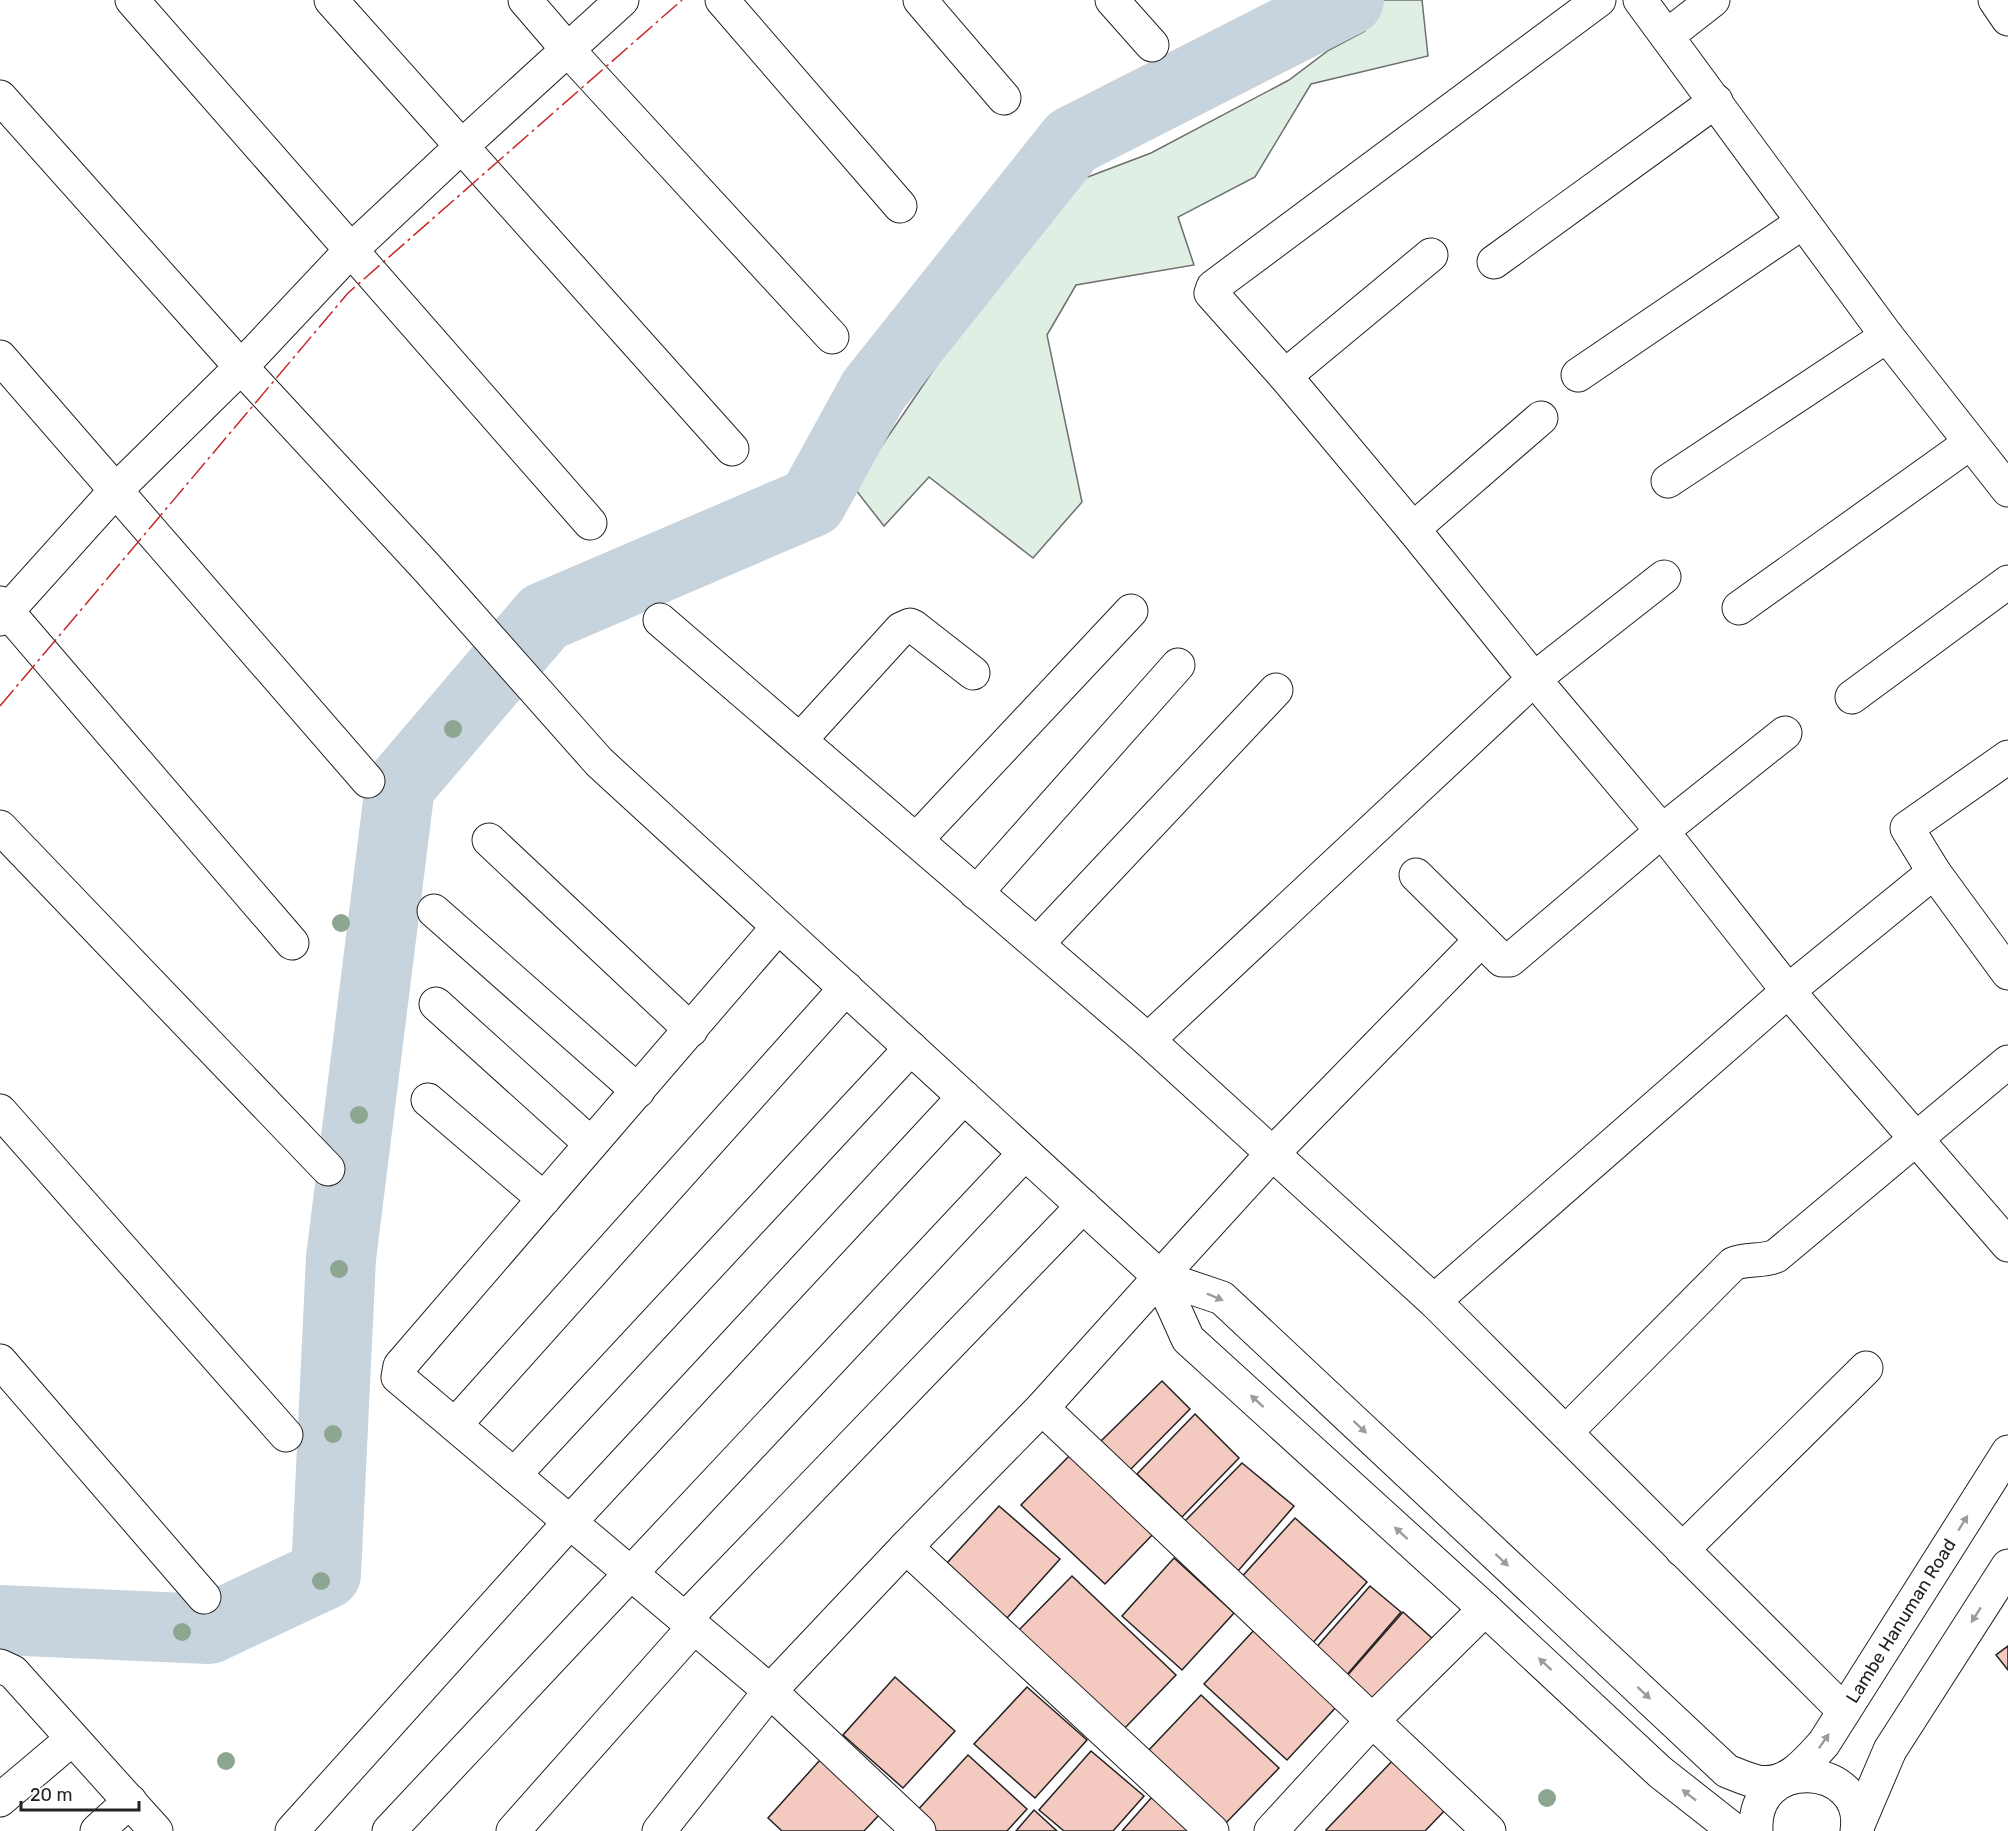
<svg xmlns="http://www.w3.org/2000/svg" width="2008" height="1831" font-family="Rubik,sans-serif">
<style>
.green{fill:#e0efe3;stroke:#6f6f6f;stroke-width:1.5}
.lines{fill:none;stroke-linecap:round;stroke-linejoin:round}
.river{stroke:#c7d3dd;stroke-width:70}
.building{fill:#f3c9c0;stroke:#222;stroke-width:1.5}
.street-casing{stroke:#222;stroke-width:35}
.secondary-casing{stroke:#222;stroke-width:35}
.street{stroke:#fff;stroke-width:33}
.secondary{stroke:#fff;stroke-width:33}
.power{stroke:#c62828;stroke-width:1.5;stroke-dasharray:21 4.5 3 4.5;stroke-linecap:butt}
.tree{fill:#8da692}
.oneway{fill:#9c9c9c}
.labels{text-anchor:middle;stroke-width:4.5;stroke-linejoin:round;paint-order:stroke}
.street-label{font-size:18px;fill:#222;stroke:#fff}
</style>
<rect width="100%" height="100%" fill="#fff"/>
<path class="green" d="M1366,0h56l6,56 -117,28 -56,93 -77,40 16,48 -118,20 -29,50 35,167 -49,56 -104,-81 -45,49 -29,-37 19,-32 151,-221 47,-53 79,-30 138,-73 40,-30 36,-19z"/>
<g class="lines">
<path class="river" d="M0,1620l209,9 117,-55 15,-316 59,-472 144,-169 268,-115 61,-111 199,-250 277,-141"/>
</g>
<g class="building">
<path d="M1162,1381l28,28 -60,61 -29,-29z"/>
<path d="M1195,1414l44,44 -57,59 -45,-43z"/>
<path d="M1073,1452l83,79 -51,53 -84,-79z"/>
<path d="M1242,1463l52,43 -56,65 -54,-49z"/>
<path d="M999,1506l61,53 -53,59 -60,-55z"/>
<path d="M1295,1518l72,64 -57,64 -72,-65z"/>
<path d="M1174,1558l60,55 -52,57 -60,-54z"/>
<path d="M1072,1576l104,99 -55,57 -104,-100z"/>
<path d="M1370,1586l31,26 -56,65 -31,-27z"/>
<path d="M1403,1612l30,27 -56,64 -31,-26z"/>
<path d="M1256,1628l83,76 -52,56 -83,-76z"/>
<path d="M2008,1646v24l-12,-15z"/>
<path d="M895,1677l60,54 -52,57 -60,-53z"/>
<path d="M1027,1687l60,53 -52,58 -61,-54z"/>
<path d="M1201,1695l78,73 -55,57 -77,-73z"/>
<path d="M1091,1751l53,45 -31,35h-49l-25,-21z"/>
<path d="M968,1755l59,54 -20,22h-72l-20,-18z"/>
<path d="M1397,1756l52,50 -24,25h-98l-1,-1z"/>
<path d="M820,1760l60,54 -16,17h-82l-14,-13z"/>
<path d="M1152,1797l41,34h-71z"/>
<path d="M1034,1810l23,21h-41z"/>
</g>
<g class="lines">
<defs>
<g id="street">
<path d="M132,0l458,523"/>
<path d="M331,0l401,449"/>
<path d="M525,0l43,50 264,287"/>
<path d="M722,0l178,206"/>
<path d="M920,0l84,98"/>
<path d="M1112,0l40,45"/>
<path d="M1599,0l-386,287 -2,6 74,83 128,153 121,150 128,152 126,160 220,254"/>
<path d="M1640,0l247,336 121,154"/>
<path d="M1995,0l13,19"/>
<path d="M1667,36l46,-36"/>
<path d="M1494,262l222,-161"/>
<path d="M0,357l368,424"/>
<path d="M1578,375l225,-153"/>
<path d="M1285,376l146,-121"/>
<path d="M1668,481l219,-145"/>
<path d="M1413,529l128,-111"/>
<path d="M0,603l292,340"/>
<path d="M1739,608l231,-165"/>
<path d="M0,619l116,-129 125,-123 110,-117 111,-104 160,-146"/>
<path d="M660,620l488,420 286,261 410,410"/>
<path d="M1852,697l156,-115"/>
<path d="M800,740l101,-111 9,-4 4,2 59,46"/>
<path d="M2008,757l-101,71 27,44 74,101"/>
<path d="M0,827l328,342"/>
<path d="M489,840l202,190"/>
<path d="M916,840l215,-229"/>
<path d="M1416,875l86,85h8l152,-129 123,-98"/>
<path d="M976,893l202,-228"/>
<path d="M434,911l204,180"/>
<path d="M778,927l-378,439 -2,11 372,314 149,140"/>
<path d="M1037,944l239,-254"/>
<path d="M436,1004l155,140"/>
<path d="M1148,1040l386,-361 130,-102"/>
<path d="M428,1100l116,99"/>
<path d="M0,1111l286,324"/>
<path d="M1160,1277l112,-123 209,-214"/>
<path d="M1434,1301l354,-310 146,-119"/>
<path d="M0,1361l204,236"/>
<path d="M1042,1408l447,423"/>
<path d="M455,1425l391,-437"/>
<path d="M1566,1432l167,-168c13,-6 29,-2 43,-8l232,-194"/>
<path d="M514,1475l397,-427"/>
<path d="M906,1547l306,284"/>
<path d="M1682,1550l184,-182"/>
<path d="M685,1619l398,-413"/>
<path d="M0,1666l13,6 143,159"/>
<path d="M0,1800l72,-61"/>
<path d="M97,1831l33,-30"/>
<path d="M292,1831l277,-308 395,-426"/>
<path d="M389,1831l636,-678"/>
<path d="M513,1831l181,-204"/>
<path d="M1271,1831l101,-110 113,-112"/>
</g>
<g id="secondary">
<path d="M0,97l241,270 187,202 171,193 561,515 28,62 297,270 175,163 75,59"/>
<path d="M1160,1277l62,21 505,473c10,4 21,9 31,11 29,5 49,-20 66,-39l184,-291"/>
<path d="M1858,1825l32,-75 118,-184"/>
<path d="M659,1831l111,-140 136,-144 136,-139 118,-131"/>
<path d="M1756,1831c-4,-78 112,-69 101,0"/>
</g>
</defs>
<use href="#street" class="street-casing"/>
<use href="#secondary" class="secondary-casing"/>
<use href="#street" class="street"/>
<use href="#secondary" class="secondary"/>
<path class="power" d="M0,706l348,-413 334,-293"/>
</g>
<g class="tree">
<circle cx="453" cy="729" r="9"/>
<circle cx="341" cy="923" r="9"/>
<circle cx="359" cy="1115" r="9"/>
<circle cx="339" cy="1269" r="9"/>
<circle cx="333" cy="1434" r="9"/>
<circle cx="321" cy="1581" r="9"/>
<circle cx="182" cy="1632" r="9"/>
<circle cx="226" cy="1761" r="9"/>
<circle cx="1547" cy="1798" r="9"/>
</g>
<defs><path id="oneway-solid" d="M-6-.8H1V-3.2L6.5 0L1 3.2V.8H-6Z" transform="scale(1.5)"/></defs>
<g class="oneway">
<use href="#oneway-solid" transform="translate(1215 1297) rotate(23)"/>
<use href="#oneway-solid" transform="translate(1257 1401) rotate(-138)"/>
<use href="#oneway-solid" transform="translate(1360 1427) rotate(43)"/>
<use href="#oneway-solid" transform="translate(1963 1523) rotate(-58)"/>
<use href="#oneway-solid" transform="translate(1401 1533) rotate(-138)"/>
<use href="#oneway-solid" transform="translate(1502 1560) rotate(43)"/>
<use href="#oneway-solid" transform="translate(1976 1615) rotate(123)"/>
<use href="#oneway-solid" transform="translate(1545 1664) rotate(-137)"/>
<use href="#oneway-solid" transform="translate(1644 1693) rotate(43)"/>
<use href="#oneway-solid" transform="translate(1824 1741) rotate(-55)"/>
<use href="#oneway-solid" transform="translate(1689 1795) rotate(-142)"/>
</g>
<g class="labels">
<g class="street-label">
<text transform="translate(1901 1621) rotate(-58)" y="6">Lambe Hanuman Road</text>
</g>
</g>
<path d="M21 1801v9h118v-9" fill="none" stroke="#222222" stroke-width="3"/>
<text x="30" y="1801" font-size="18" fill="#222222" stroke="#ffffff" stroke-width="4.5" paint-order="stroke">20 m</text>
</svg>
